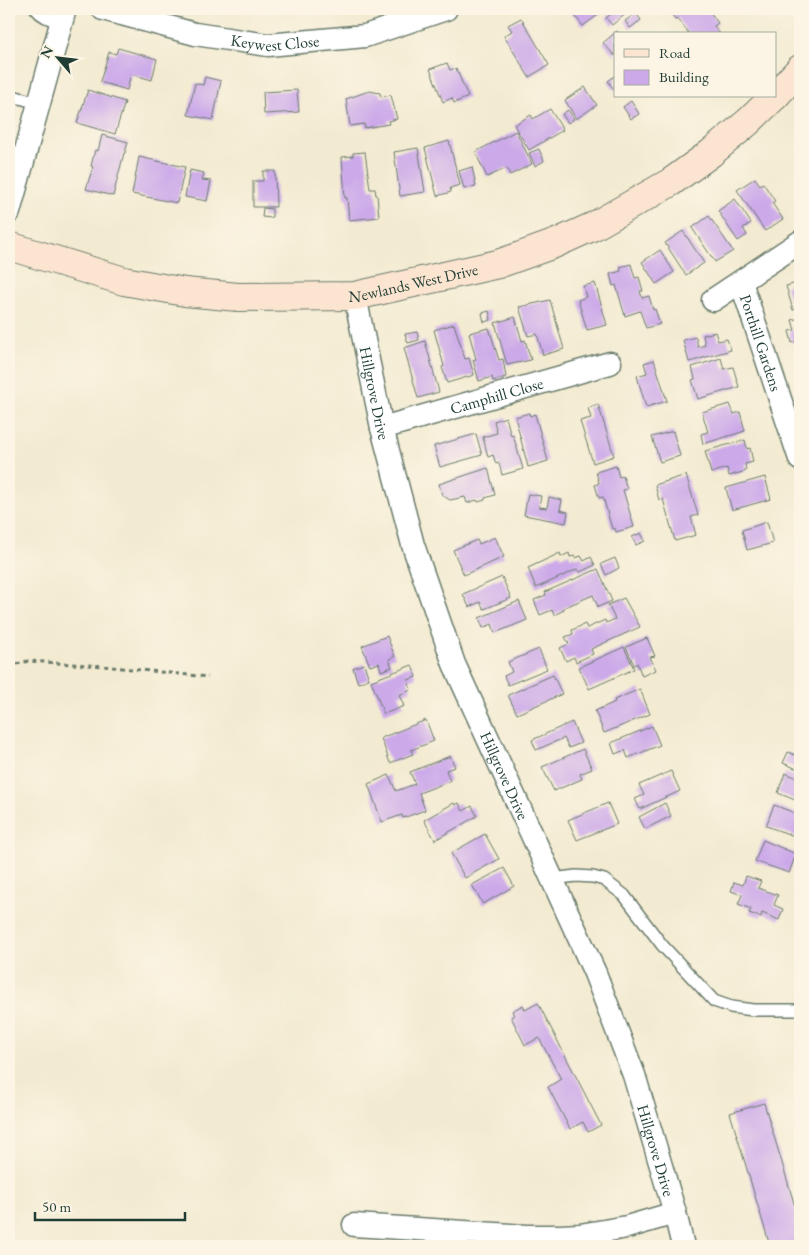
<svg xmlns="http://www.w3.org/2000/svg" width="809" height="1255" font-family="'EB Garamond',serif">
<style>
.building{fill:#cca9e9}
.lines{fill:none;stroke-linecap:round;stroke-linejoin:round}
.lane-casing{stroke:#697a6b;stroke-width:14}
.street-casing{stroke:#697a6b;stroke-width:25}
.secondary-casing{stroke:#697a6b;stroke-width:30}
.path{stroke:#697a6b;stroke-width:3;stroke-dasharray:4 4;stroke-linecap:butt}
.lane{stroke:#fff;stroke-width:11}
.street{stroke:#fff;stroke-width:22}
.secondary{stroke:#fce5d0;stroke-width:28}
.labels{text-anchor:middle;stroke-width:4.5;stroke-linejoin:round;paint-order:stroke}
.street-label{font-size:16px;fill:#1f3d34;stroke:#fcf5e5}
</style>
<rect width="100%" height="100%" fill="#fcf5e5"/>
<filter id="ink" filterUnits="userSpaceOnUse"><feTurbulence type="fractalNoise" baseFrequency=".02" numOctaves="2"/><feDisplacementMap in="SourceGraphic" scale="10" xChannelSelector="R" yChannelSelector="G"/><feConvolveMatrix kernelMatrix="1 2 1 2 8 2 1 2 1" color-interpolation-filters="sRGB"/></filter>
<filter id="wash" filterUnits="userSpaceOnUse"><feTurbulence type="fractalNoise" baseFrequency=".0096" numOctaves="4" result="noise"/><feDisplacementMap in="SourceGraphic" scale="20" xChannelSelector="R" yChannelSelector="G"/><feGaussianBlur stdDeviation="1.12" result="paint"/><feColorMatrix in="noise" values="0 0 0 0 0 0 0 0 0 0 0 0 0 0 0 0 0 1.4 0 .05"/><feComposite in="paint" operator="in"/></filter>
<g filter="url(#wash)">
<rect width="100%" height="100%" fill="#f3ebd1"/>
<g id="blocks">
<g class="building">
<path d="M569,9h37l-23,17z"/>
<path d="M612,9h20l-20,16 -6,-7 5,-4 -2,-3z"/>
<path d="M668,9h40l10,14 -4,3 6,8h-31l-11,-16 -3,1z"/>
<path d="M636,13l5,7 -11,8 -5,-7z"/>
<path d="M521,18l28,47 -20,12 -25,-41 8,-5 -4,-6z"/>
<path d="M617,31l2,3h-4v22l-12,-13z"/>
<path d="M118,48l39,11 -5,21 -21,-6 -4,16 -27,-8 9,-30 7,2z"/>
<path d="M447,63l3,7 6,-2 12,29 -14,6 -2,-5 -9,4 -13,-33z"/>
<path d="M615,76v15l-7,-10z"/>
<path d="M205,77l16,4 -8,39 -25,-5 7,-32 8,2z"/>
<path d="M585,87l12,18 -21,14 -11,-19z"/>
<path d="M88,90l37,12 -10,32 -38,-11z"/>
<path d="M297,90l2,22 -35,2 -1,-22z"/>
<path d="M369,91l11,2 1,4 10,-2 6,24 -9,2 1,3 -24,4 -1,-4 -14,2 -4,-27z"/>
<path d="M631,101l8,13 -8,5 -8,-12z"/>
<path d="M550,109l13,21 -34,20 -15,-25 17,-10 2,4z"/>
<path d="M568,110l6,9 -6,4 -6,-9z"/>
<path d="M516,131l16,33 -22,11 -3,-7 -20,9 -12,-25z"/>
<path d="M102,135l26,7 -3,11h-1l-11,43 -27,-7 7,-22 -2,-1 4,-16 3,1z"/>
<path d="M449,141l11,44 -10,3 1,4 -14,4 -12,-48z"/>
<path d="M418,148l7,44 -25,4 -6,-44z"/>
<path d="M539,149l5,12 -9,5 -6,-13z"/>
<path d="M365,152l5,37h5l1,6h1l2,22 -30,3 -2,-22h-2l-3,-41 11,-1v-3z"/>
<path d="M139,157l46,10 -8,36 -45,-9z"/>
<path d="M472,167l4,19 -12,3 -5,-18z"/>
<path d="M190,170l14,3 -2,7 9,1 -4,20 -22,-4z"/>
<path d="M263,171h12l1,36h-23v-26h10z"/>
<path d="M755,178l5,7 3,-2 12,18 -3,2 11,16 -18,12 -28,-41z"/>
<path d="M735,199l16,24 -8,5 4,7 -9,6 -20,-30z"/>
<path d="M263,208l9,1v9l-10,-1z"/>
<path d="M709,216l24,35 -18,11 -23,-34z"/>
<path d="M683,231l21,32 -18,12 -21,-32z"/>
<path d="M660,250l14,22 -18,12 -14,-22z"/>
<path d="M631,264l4,14 4,-1 4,14h-3l2,7 7,-2 4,14 2,-1 5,15 -14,4 -6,-17 -15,5 -9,-31 -3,1 -3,-12 11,-3 -1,-4z"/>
<path d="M800,282v26l-7,2 -7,-24z"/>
<path d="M595,283l12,42 -20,5 -9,-30 8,-3 -3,-11z"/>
<path d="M550,300l14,49 -21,6 -6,-21 -9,2 -9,-29z"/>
<path d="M489,311l2,9 -7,2 -2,-9z"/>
<path d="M515,317l7,24 3,-1 6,20 -24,5 -12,-42z"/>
<path d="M800,318v22l-8,3 -3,-12 6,-1 -3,-10z"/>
<path d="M454,324l11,35 4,-1 5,17 -27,8 -5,-16 2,-1 -10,-36z"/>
<path d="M489,328l10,32 4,-1 3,18 -13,4 -1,-4 -13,4 -6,-21 3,-1 -7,-26z"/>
<path d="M417,332l2,8 -11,3 -3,-9z"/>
<path d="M715,332l3,9 9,-2 4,11 -42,12 -6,-22 13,-3 2,10 7,-2 -2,-10z"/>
<path d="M425,341l14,51 -21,6 -14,-50z"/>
<path d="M721,358l3,11 9,-2 6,20 -41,12 -6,-19 3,-1 -3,-12z"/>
<path d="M654,360l13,41 -21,6 -9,-31 10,-3 -3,-10z"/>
<path d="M598,404l16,52 -21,7 -13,-42 11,-3 -3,-10z"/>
<path d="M730,404l4,10 6,-2 5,19 -42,13 -2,-10 7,-2 -6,-20z"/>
<path d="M529,413l1,3 5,-2 13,47 -20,6 -13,-50z"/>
<path d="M506,417l5,19 2,-1 10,34 -21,6 -3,-12 -3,1 -3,-9 -5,2 -5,-20 14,-4 -3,-12z"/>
<path d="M673,431l7,25 -20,6 -8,-25z"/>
<path d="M476,434l6,21 -42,12 -6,-21z"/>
<path d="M745,440l2,9 3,-1 3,14 -8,2 1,7 -17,5 -2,-8 -16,5 -6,-22z"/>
<path d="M616,466l3,11 4,-1 4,13 -4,1 11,37 -18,5 -1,-4 -3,1 -9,-32 -4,1 -4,-13 4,-2 -3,-11z"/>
<path d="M488,468l7,27 -10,3v2l-7,2 -1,-2 -10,3 -2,-6 -15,3 -8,-5 -3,-11z"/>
<path d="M686,475l12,40 -7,2 5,18 -21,6 -12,-42 -4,1 -4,-15z"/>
<path d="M765,477l6,22 -39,11 -6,-22z"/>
<path d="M528,494l13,2 -2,11 8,1 2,-11 13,3 -2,10 8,2 -2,11 -42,-8z"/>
<path d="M767,522l6,21 -26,7 -5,-20z"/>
<path d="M641,533l4,8 -9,4 -4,-8z"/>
<path d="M495,537l9,20 -40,18 -11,-25 24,-10 2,4z"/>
<path d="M560,553l1,4 8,-4 1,4 4,-1 1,2 6,-2 3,5 7,-4 4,8 -15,7 -2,-3 -42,19 -8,-20z"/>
<path d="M615,558l4,10 -13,7 -5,-11z"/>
<path d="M598,569l14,32 -14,6 -5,-12 -30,13 1,2 -10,5 -2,-5 -12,5 -6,-15 12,-5 -1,-3z"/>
<path d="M502,577l9,21 -27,11 -4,-7 -11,5 -6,-13z"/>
<path d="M624,598l16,29 -49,22 2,5 -17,8 -2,-5 -8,4 -6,-13 9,-4 -4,-7 8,-3 -1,-4 13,-6 2,4 18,-8 1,3 9,-4 -7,-14z"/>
<path d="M519,601l8,19 -32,13 -3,-9 -9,4 -4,-10z"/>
<path d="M387,636l8,21 -6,2 3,8 -11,4 -2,-8 -9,3 -8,-20z"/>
<path d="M647,638l8,18 -5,1 6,13 -14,6 -5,-13 -3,2 -8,-18z"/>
<path d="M624,647l10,22 -45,20 -10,-22z"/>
<path d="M539,649l8,20 -39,16 -4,-9 8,-4 -4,-10z"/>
<path d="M364,664l5,15 -11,4 -5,-15z"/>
<path d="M412,665l4,12 -8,3 3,10 -12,5 5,11 -20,8 -13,-33z"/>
<path d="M553,675l9,19 -45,20 -9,-19z"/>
<path d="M640,689l10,25 -46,19 -9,-22 20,-9 -1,-2z"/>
<path d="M426,720l8,21 -23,9 2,4 -23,9 -9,-25z"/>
<path d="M572,722l9,21 -12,5 -5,-10 -28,12 -4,-10z"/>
<path d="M652,726l8,19 -32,13 -3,-8 -10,4 -4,-11z"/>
<path d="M583,749l9,20 -12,5 2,5 -28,12 -12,-24z"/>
<path d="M788,752l12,5v13l-17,-7z"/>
<path d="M450,756l5,11 -9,3 4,11 -31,12 6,17 -22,8 -1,-3 -20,7 -14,-38 21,-9 7,16 19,-7 -5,-12z"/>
<path d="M671,771l9,20 -40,18 -5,-10 9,-4 -5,-10z"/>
<path d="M785,773l15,6v23l-22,-9z"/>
<path d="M454,803l1,2 4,-2 4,8 9,-5 5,10 -42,24 -11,-20z"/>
<path d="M608,803l9,21 -40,16 -9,-20z"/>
<path d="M665,803l6,13 -26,13 -6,-12z"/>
<path d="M774,805l26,10v23l-34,-12z"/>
<path d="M485,834l14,25 -34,19 -14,-25z"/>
<path d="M763,840l33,14 -7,19 -34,-12z"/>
<path d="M504,868l10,18 -31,18 -11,-19z"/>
<path d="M746,876l15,5 -3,7 20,7 -4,10 9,4 -4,11 -17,-7 -1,4 -12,-4 2,-4 -13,-5 4,-9 -11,-4 3,-9 9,3z"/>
<path d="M538,1003l63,122 -13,7 -5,-10 -13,7 -22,-42 13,-8 -22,-41 -14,7 -14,-28 3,-2 -2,-4 11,-6 2,5z"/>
<path d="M764,1103l36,120v23h-30l-40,-133z"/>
</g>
</g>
</g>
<g filter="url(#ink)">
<use href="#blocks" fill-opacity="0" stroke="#697a6b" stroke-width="1"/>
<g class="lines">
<defs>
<g id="lane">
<path d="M36,9c6,8 15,11 25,13"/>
<path d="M9,95l29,8"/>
<path d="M552,879l24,-3 17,1 11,3 20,15 38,50 52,56 17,6 22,3h47"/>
</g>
<g id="street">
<path id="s1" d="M103,9l92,25 73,11 97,-9 81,-27"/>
<path d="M9,212l56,-203"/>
<path id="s2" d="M741,282l59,177"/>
<path id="s3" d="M355,296l27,132 31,117 41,119 141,309 39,102 41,138 8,33"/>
<path d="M713,300l87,-58"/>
<path id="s4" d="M382,428l228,-65"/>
<path d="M354,1225l173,11h33l20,-1 47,-8 48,-14"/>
</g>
<g id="secondary">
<path d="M775,96l25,-27"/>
<path id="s5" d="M9,246l115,35 61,11 53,5 117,-1 143,-32 56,-20 40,-18 77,-44 40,-29 37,-31 27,-26"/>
</g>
</defs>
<use href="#lane" class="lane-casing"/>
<use href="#street" class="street-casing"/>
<use href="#secondary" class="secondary-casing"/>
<path class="path" d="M9,666l19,-5 75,5 105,11"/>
<use href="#lane" class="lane"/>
<use href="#street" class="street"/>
<use href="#secondary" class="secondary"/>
</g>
</g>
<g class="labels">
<g class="street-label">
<text dy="6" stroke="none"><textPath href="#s1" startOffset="176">Keywest Close</textPath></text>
<text dy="6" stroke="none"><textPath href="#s5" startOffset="412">Newlands West Drive</textPath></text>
<text dy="6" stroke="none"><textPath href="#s2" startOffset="64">Porthill Gardens</textPath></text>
<text dy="6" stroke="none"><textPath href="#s3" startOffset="99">Hillgrove Drive</textPath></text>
<text dy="6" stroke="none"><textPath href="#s4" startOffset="119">Camphill Close</textPath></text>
<text dy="6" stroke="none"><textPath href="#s3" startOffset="504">Hillgrove Drive</textPath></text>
<text dy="6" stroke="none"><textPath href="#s3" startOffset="909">Hillgrove Drive</textPath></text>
</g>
</g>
<rect width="809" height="1255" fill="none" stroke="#fcf5e5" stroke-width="30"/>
<rect x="614" y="32" width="162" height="65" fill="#fcf5e5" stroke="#a4ab9e"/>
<rect x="624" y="49" width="25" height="8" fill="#fce5d0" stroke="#a4ab9e"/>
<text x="659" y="58" font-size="15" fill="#1f3d34">Road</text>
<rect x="624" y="70" width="25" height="15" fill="#cca9e9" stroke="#a4ab9e"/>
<text x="659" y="82" font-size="15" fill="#1f3d34">Building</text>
<g transform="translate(58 58) rotate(298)" stroke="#fcf5e5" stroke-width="4" paint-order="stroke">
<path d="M0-4L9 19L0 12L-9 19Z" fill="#1f3d34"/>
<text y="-8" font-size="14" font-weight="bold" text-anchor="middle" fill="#1f3d34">N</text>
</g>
<path d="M35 1212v8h150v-8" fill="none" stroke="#1f3d34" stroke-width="2.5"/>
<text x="42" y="1212" font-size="15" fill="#1f3d34" stroke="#fcf5e5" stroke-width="4" paint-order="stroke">50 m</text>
</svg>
